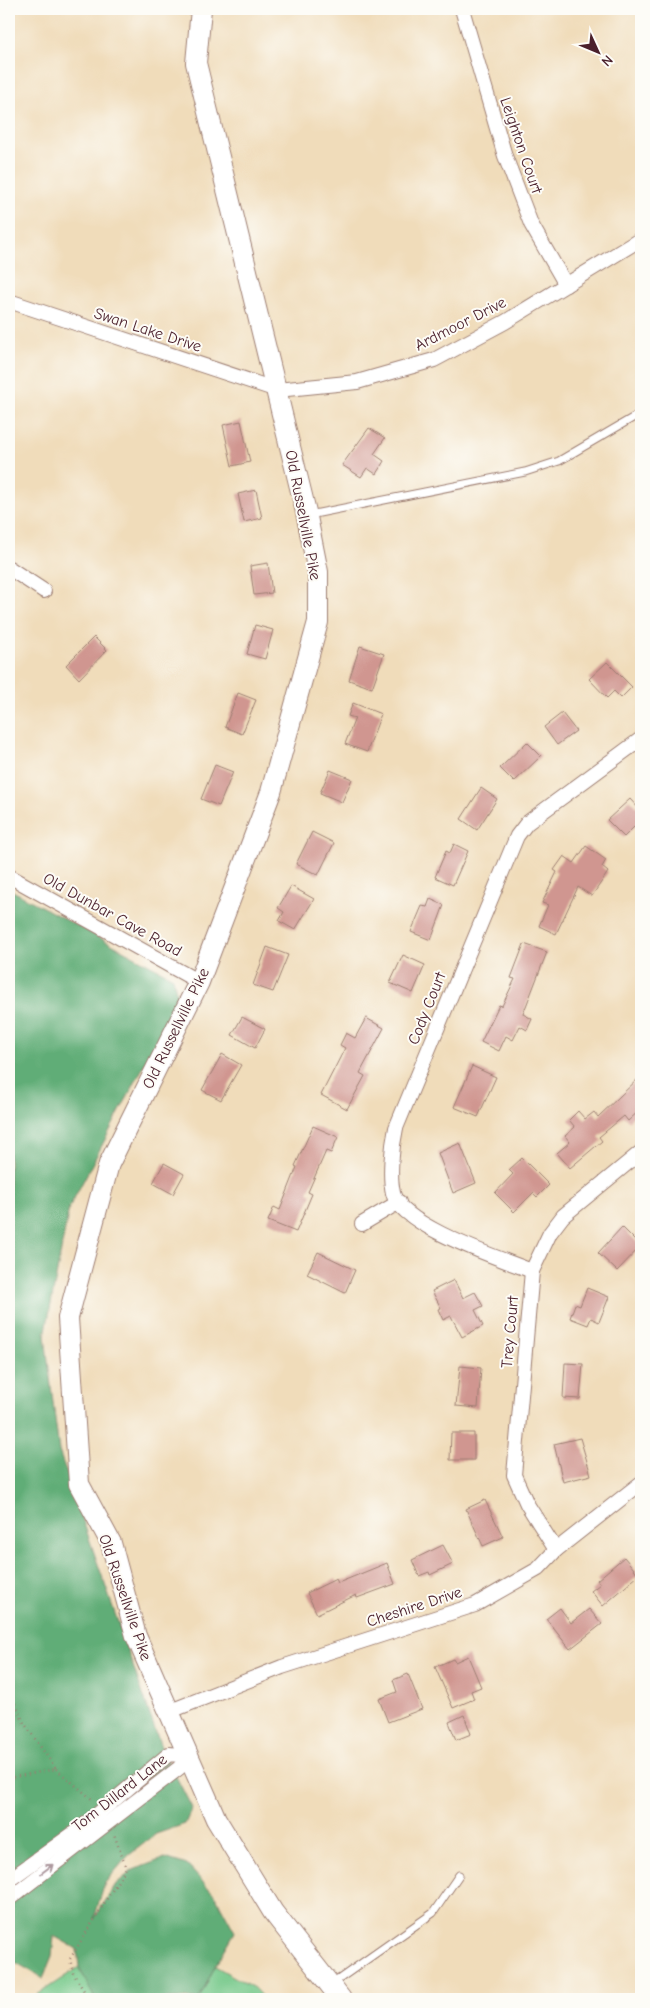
<svg xmlns="http://www.w3.org/2000/svg" width="650" height="2008" font-family="'Comic Neue',sans-serif">
<style>
.green{fill:#77c98b;stroke:#60745b}
.forest{fill:#61ad77;stroke:#566651}
.building{fill:#d09690}
.lines{fill:none;stroke-linecap:round;stroke-linejoin:round}
.lane-casing{stroke:#9d7e72;stroke-width:9}
.street-casing{stroke:#9d7e72;stroke-width:16}
.secondary-casing{stroke:#9d7e72;stroke-width:22}
.path{stroke:#9d7e72;stroke-width:2.5;stroke-dasharray:1 4;stroke-linecap:butt}
.lane{stroke:#fff;stroke-width:7}
.street{stroke:#fff;stroke-width:14}
.secondary{stroke:#fff;stroke-width:20}
.oneway{stroke:#ae9aa0}
.labels{text-anchor:middle;stroke-width:4;stroke-linejoin:round;paint-order:stroke}
.street-label{font-size:16px;fill:#4a1f2b;stroke:#fdfcf7}
</style>
<rect width="100%" height="100%" fill="#fdfcf7"/>
<filter id="ink" filterUnits="userSpaceOnUse"><feTurbulence type="fractalNoise" baseFrequency=".02" numOctaves="2"/><feDisplacementMap in="SourceGraphic" scale="10" xChannelSelector="R" yChannelSelector="G"/><feConvolveMatrix kernelMatrix="1 2 1 2 8 2 1 2 1" color-interpolation-filters="sRGB"/></filter>
<filter id="wash" filterUnits="userSpaceOnUse"><feTurbulence type="fractalNoise" baseFrequency=".0096" numOctaves="4" result="noise"/><feDisplacementMap in="SourceGraphic" scale="20" xChannelSelector="R" yChannelSelector="G"/><feGaussianBlur stdDeviation="1.12" result="paint"/><feColorMatrix in="noise" values="0 0 0 0 0 0 0 0 0 0 0 0 0 0 0 0 0 1.4 0 .05"/><feComposite in="paint" operator="in"/></filter>
<g filter="url(#wash)">
<rect width="100%" height="100%" fill="#f0dcba"/>
<g class="green">
<path d="M215,1966l39,22 10,11h-65z"/>
<path d="M79,1967l16,32h-64z"/>
</g>
<path class="forest" d="M9,889l164,88 5,24 -109,207 -24,128 14,115 102,296 31,61 -7,16 -29,10 -28,22 -23,27 -11,36 22,-35 17,-14 32,-12 22,7 28,30 20,37 -20,34 -16,33h-104l-16,-32 -2,-18 -23,-13 -2,20 -9,22 -28,-16 -6,-1z"/>
<g id="blocks">
<g class="building">
<path d="M241,421l9,41 -18,4 -9,-41z"/>
<path d="M369,428l16,10 -11,16 10,7 -8,13 -9,-6 -6,9 -19,-12z"/>
<path d="M256,490l6,28 -18,4 -6,-28z"/>
<path d="M268,563l4,30 -18,2 -4,-29z"/>
<path d="M255,625l18,5 -8,29 -18,-5z"/>
<path d="M94,637l13,13 -28,29 -13,-14z"/>
<path d="M360,646l24,8 -12,34 -23,-8z"/>
<path d="M607,662l25,25 -11,11 -7,-7 -7,7 -18,-19z"/>
<path d="M238,693l18,7 -14,34 -17,-7z"/>
<path d="M353,703l28,11 -14,38 -22,-8 10,-26 -7,-2z"/>
<path d="M562,713l14,18 -19,14 -13,-18z"/>
<path d="M527,742l14,14 -27,26 -14,-14z"/>
<path d="M215,765l18,7 -14,34 -18,-7z"/>
<path d="M330,770l22,9 -10,23 -22,-9z"/>
<path d="M481,788l16,11 -20,31 -16,-11z"/>
<path d="M630,799l11,12v9l-17,17 -17,-17z"/>
<path d="M312,832l22,11 -16,32 -22,-11z"/>
<path d="M454,844l14,7 -15,34 -18,-8 11,-26 4,2z"/>
<path d="M586,846l20,14 -4,7 6,5 -16,24 -14,-9 -22,47 -17,-8 9,-21 -6,-2 15,-31 -3,-2 10,-14 10,7z"/>
<path d="M291,886l23,13 -19,31 -16,-9 5,-9 -6,-4z"/>
<path d="M430,899l14,6 -13,35 -20,-8 11,-26 5,1z"/>
<path d="M524,944l23,8 -24,62 9,5 -5,11 -7,-4 -7,14 -7,-4 -7,15 -18,-9 18,-37 3,1 13,-27 -4,-1z"/>
<path d="M267,947l21,8 -15,37 -20,-7z"/>
<path d="M403,955l22,10 -12,28 -23,-10z"/>
<path d="M242,1017l23,12 -10,19 -23,-13z"/>
<path d="M366,1018l18,10 -24,45 5,3 -18,33 -26,-14 24,-47 -5,-3 6,-12 9,5z"/>
<path d="M222,1054l19,11 -20,35 -19,-10z"/>
<path d="M472,1066l24,11 -18,40 -24,-10z"/>
<path d="M641,1076v33l-13,12 -4,-5 -25,21 3,4 -32,27 -13,-15 13,-11 -5,-6 10,-9 -6,-7 9,-9 7,8 9,-7 4,5z"/>
<path d="M313,1126l25,11 -7,16 -5,-2 -18,41 4,2 -16,38 -28,-11 6,-14 6,3 17,-43 -2,-1z"/>
<path d="M460,1143l16,40 -23,10 -15,-40z"/>
<path d="M522,1158l27,27 -12,12 -4,-4 -19,19 -19,-19 18,-19 -4,-4z"/>
<path d="M164,1163l20,11 -11,20 -20,-11z"/>
<path d="M622,1227l19,19 -24,25 -19,-18z"/>
<path d="M318,1252l37,18 -10,23 -38,-19z"/>
<path d="M454,1280l9,18 12,-6 8,14 -8,4 8,16 -21,11 -11,-21 -8,4 -5,-11 3,-1 -9,-17z"/>
<path d="M587,1288l22,9 -10,25 -8,-4 -3,7 -18,-7 5,-14 5,2z"/>
<path d="M565,1363l18,1 -3,35 -17,-1z"/>
<path d="M460,1366l21,2 -3,40 -22,-2z"/>
<path d="M451,1433h23v27h-24z"/>
<path d="M580,1438l11,37 -28,7 -9,-38z"/>
<path d="M485,1500l18,37 -20,9 -17,-37z"/>
<path d="M443,1545l10,19 -23,11 -1,-3 -10,4 -7,-16z"/>
<path d="M624,1557l15,18 -36,31 -12,-15 9,-7 -3,-4z"/>
<path d="M387,1563l8,21 -38,14 -1,-3 -39,19 -10,-21 29,-14 2,4z"/>
<path d="M560,1608l11,15 18,-14 13,15 -32,25 -24,-30z"/>
<path d="M468,1656l13,31 -10,4 3,8 -21,9 -18,-41 18,-8 2,3z"/>
<path d="M408,1674l14,35 -34,13 -9,-23 18,-7 -4,-12z"/>
<path d="M464,1715l7,19 -15,6 -7,-18z"/>
</g>
</g>
</g>
<g filter="url(#ink)">
<use href="#blocks" fill-opacity="0" stroke="#9d7e72" stroke-width="1"/>
<g class="lines">
<defs>
<g id="lane">
<path d="M309,515l216,-43 34,-11 82,-48"/>
<path d="M332,1984l101,-71 26,-38"/>
</g>
<g id="street">
<path d="M462,9l43,147 26,68 35,61"/>
<path d="M9,301l268,89 80,-8 77,-22 71,-38 136,-83"/>
<path d="M9,568l35,23"/>
<path d="M9,876l190,106"/>
<path d="M362,1224l37,-22"/>
<path d="M532,1271c-30,-12 -132,-45 -139,-78 -4,-18 -1,-47 3,-65l121,-292 10,-13 114,-84"/>
<path d="M556,1550l-29,-46 -13,-29 18,-204 18,-38 13,-17 78,-64"/>
<path d="M168,1712l114,-45 193,-62 63,-36 18,-19 85,-67"/>
<path d="M9,1880l72,-52 88,-74 20,2"/>
<path d="M9,1899l170,-131 10,-12"/>
</g>
<path id="secondary" d="M201,9l-5,54 110,449 12,60v50l-47,170 -72,190 -90,182 -41,154 11,166 32,59 25,93 80,183 57,93 68,87"/>
</defs>
<use href="#lane" class="lane-casing"/>
<use href="#street" class="street-casing"/>
<use href="#secondary" class="secondary-casing"/>
<g class="path">
<path d="M9,1690l15,33 32,46 -47,9"/>
<path d="M56,1769l37,31"/>
<path d="M89,1999l-16,-26 -3,-14 56,-91 -12,-34"/>
</g>
<use href="#lane" class="lane"/>
<use href="#street" class="street"/>
<use href="#secondary" class="secondary"/>
</g>
<defs><path id="oneway-shaft" d="M-6 0H5M1.5-3L5.5 0L1.5 3" fill="none" stroke-width="1.6" stroke-linecap="round" stroke-linejoin="round" transform="scale(1.25)"/></defs>
<use class="oneway" href="#oneway-shaft" transform="translate(47 1869) rotate(-37)"/>
</g>
<g class="labels">
<g class="street-label">
<text transform="translate(522 145) rotate(71)" y="6">Leighton Court</text>
<text transform="translate(460 323) rotate(-27)" y="6">Ardmoor Drive</text>
<text transform="translate(148 329) rotate(18)" y="6">Swan Lake Drive</text>
<text transform="translate(304 515) rotate(79)" y="6">Old Russellville Pike</text>
<text transform="translate(113 914) rotate(29)" y="6">Old Dunbar Cave Road</text>
<text transform="translate(426 1008) rotate(-68)" y="6">Cody Court</text>
<text transform="translate(175 1028) rotate(-64)" y="6">Old Russellville Pike</text>
<text transform="translate(509 1332) rotate(-85)" y="6">Trey Court</text>
<text transform="translate(126 1597) rotate(71)" y="6">Old Russellville Pike</text>
<text transform="translate(414 1606) rotate(-18)" y="6">Cheshire Drive</text>
<text transform="translate(119 1792) rotate(-38)" y="6">Tom Dillard Lane</text>
</g>
</g>
<rect width="650" height="2008" fill="none" stroke="#fdfcf7" stroke-width="30"/>
<g transform="translate(598 52) rotate(134)" stroke="#fdfcf7" stroke-width="4" paint-order="stroke">
<path d="M0-4L9 19L0 12L-9 19Z" fill="#4a1f2b"/>
<text y="-8" font-size="14" font-weight="bold" text-anchor="middle" fill="#4a1f2b">N</text>
</g>
</svg>
